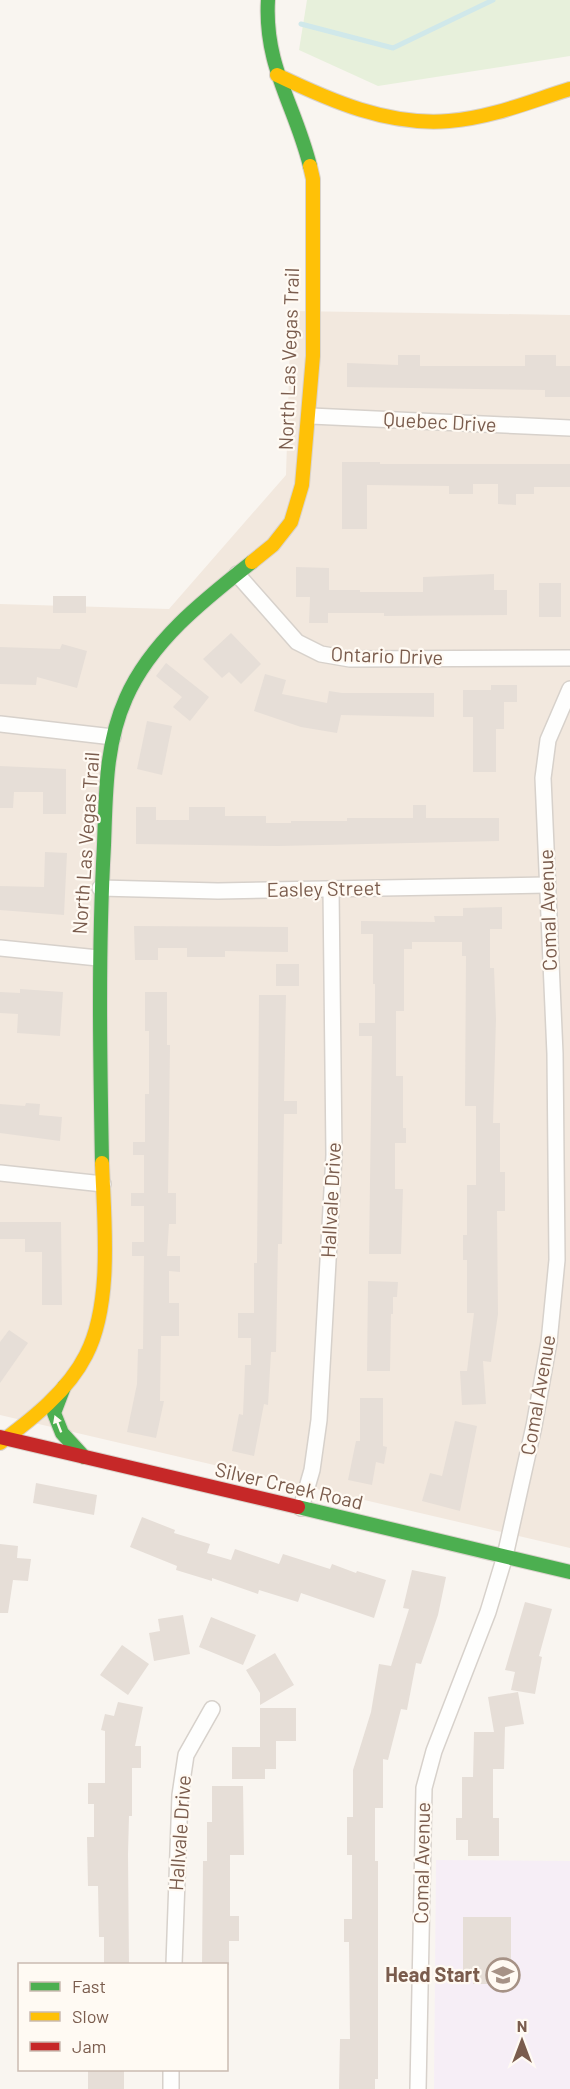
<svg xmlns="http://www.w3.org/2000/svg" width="570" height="2089" font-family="Barlow,sans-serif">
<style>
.residential{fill:#f2e8de}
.education{fill:#f6eef6}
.green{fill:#e7f0db}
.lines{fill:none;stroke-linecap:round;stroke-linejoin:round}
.stream{stroke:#d0e8ea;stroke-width:5}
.building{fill:#e6ded7}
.street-casing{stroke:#d7d1cb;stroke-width:18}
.fast-casing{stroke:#d9d2cb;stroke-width:16}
.slow-casing{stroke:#d9d2cb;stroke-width:16}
.jam-casing{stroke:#d9d2cb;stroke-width:16}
.street{stroke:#fefefd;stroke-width:15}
.fast{stroke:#4caf50;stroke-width:14}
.slow{stroke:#ffc107;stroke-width:14}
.jam{stroke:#c62828;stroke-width:14}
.oneway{fill:#fffaf3}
.labels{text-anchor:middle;stroke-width:4.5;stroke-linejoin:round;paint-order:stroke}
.street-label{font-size:20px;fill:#7a5c4d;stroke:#fffaf3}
.poi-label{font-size:20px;font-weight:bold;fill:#7a5c4d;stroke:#fffaf3;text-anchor:end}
</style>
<rect width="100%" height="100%" fill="#f9f5f0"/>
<path class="residential" d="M291,311l279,4v1233l-570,-133v-811l169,5 117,-134z"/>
<path class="education" d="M436,1860l134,1v228h-136z"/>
<path class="green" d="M307,0h263v56l-192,30 -79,-36z"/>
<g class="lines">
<path class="stream" d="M301,24l92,24 100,-48"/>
</g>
<g class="building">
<path d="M398,355h22v11h105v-11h31v11h14v31h-25v-7l-198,-3v-24l51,2z"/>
<path d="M342,462h38v2h190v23h-36v7h-18v11l-18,-1v-20h-25v10h-24v-8l-82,-1v44h-25z"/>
<path d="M296,567l33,1v22h31v2h63v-15l71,-3v16h13v25l-123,1v-3h-56v10h-19l1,-26h-14z"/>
<rect x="539" y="583" width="22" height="34"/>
<rect x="53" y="596" width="33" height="17"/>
<path d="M231,633l30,31 -20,20 -12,-12 -7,6 -19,-19z"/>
<path d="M62,644l25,7 -10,37 -40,-11 -1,8 -36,-1v-37l60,2z"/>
<path d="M166,663l43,34 -19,24 -17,-14 9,-10 -26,-21z"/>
<path d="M265,674l21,6 -4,14 45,9 2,-12 13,2h92v24l-93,-2 -4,18 -36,-6 -47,-16z"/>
<path d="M491,685h26v17h-13v27h-8v43h-23v-55h-10v-27h28z"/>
<path d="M147,721l25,5 -10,49 -25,-6z"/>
<path d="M0,766l66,3v45h-23v-22h-29l-1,16h-13z"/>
<path d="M413,805h13v13h73v23l-221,5 -142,-2v-37h20v13h33v-13h36v9h41v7h25v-2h56v-3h66z"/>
<path d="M45,852l22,1 -3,62 -64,-5v-24l44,1z"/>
<path d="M502,907v22h-12v39h4l2,51 -3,104h7v49h5v39h-8l1,103 -7,48 -8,-1 3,43 -24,1 -2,-34h7l7,-58h-7v-53h-4v-25h4v-50h9v-79h-11l1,-150h-4v-14h-50v7h-8v62h-8v65h7v52h3v15h-11v46h8l-2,65h-32l3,-218h-13v-13h16v-39h-2v-50h-12v-13l74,1 -1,-6h29v-8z"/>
<path d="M134,926l154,1v25l-63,-1v6h-38v-9h-29v12h-23z"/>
<rect x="276" y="964" width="23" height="22"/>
<path d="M20,989l43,3 -3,44 -43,-3 1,-19 -18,-1v-21l20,1z"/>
<path d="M145,992h22v53h3l-2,148h8v31h-7l-2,32h13v16l-11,-1v32h10v33h-18l-1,65h4l-8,37 -29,-6 10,-48 1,-35h5l1,-93h-12v-14h12v-36h-13v-13h13v-38h-11v-13h12v-48h4v-63h-4z"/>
<path d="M259,995h27l-2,106h13v13h-13l-2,130h-4l-2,108h-5l-3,53 -4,-1 -10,52 -22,-5 7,-37 4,1 2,-50h6v-27h-13v-25h16v-50h3z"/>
<path d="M26,1103l14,1 -1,11 23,2 -2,24 -60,-8v-29l25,2z"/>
<path d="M0,1222h61l1,83h-20v-53h-17v-13h-25z"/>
<path d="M368,1281l30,1 -1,15h-4v17h-2l-1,57h-23z"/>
<path d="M9,1330l19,13 -28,40v-41z"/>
<path d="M360,1398h23v48l4,1 -3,17 -8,-2 -4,23 -24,-5 8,-39h4z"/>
<path d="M455,1421l22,5 -17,85 -38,-10 8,-28 12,3z"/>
<path d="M36,1483l61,12 -3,20 -61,-12z"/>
<path d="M142,1517l33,13 -1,3 36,11 -3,9 24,7 4,-11 44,15 4,-10 47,15 2,-5 24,9 1,-2 29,9 -12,38 -73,-25 -3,9 -39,-12 -1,4 -46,-16v3l-36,-11 1,-4 -47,-19z"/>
<path d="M0,1544l18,2 -1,12 14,1 -3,22 -15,-1 -5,33h-8z"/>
<path d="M412,1570l34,7 -8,38 -17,49 -5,-1 -9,47 -6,-1 -13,51 -5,-1v49h-8v53h3v218h-3v10h-36l1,-50h10l-1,-97h-5v-23h8v-64h-5v-38h6v-47l18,-58 8,-48 12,2 18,-57 -6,-1z"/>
<path d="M525,1602l27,7 -13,47 3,1 -7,37 -24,-4 4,-18 -10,-2z"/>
<path d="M183,1615l7,39 -36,7 -5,-28 11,-2 -2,-12z"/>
<path d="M211,1617l45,18 -13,30 -44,-18z"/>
<path d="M122,1645l27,19 -21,31 -28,-20z"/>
<path d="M275,1653l19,32 -34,20v-12l-14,-23z"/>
<path d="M518,1692l6,32 -19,3 -1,42h-11v49h6v38h-31v-16h-12v-22h6v-41h11l1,-45h20l-6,-35z"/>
<path d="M118,1702l25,5 -8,39h6v22h-9v48h-3l-1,38 1,111h-25v-28h-5l-1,-51h-10l-1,-49h7v-33h-6v-21h17v-52l-4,-1 4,-16 9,2z"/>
<path d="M260,1708h36v33h-20v28h-11v10h-33v-32h28z"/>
<path d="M212,1786h31l1,69h-14v61h9v25h-10v24h-27l1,-104h4v-39h5z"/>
<path d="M463,1917h48v67h-38v-10h-10z"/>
<rect x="88" y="2070" width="36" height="19"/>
</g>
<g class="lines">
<defs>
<g id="street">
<path d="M311,416l259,12"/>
<path d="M237,574l60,68 24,12 29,5 220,-1"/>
<path d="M0,724l113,13"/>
<path d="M100,888l118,3 329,-6"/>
<path d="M0,948l98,10"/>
<path d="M0,1173l103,11"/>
<path d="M301,1508l11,-38 7,-50 15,-265 -3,-266"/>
<path d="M174,1964l6,-169 6,-40 26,-46"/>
<path d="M171,2089v-19"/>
<path d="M418,2089l6,-301 10,-37 54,-139 17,-56 29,-130 15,-84 8,-82 -2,-206 -12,-276 5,-38 22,-51"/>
</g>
<g id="fast">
<path d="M268,0c-4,66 27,105 42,166"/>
<path d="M102,1163c-2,-106 -4,-212 2,-318 2,-51 1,-100 22,-147 25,-57 79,-99 126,-136"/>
<path d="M64,1387l-10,26 8,20 22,24"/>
<path d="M298,1507l272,65"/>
</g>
<g id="slow">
<path d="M277,75c54,26 111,51 172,46 42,-3 82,-20 121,-32"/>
<path d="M252,562l21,-17 18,-23 11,-37 11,-129v-177l-3,-13"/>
<path d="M0,1443c32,-24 68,-52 86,-88 27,-52 18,-135 16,-192"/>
</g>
<path id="jam" d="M0,1437l298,70"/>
</defs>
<use href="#street" class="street-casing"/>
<use href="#fast" class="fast-casing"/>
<use href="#slow" class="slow-casing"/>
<use href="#jam" class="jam-casing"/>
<use href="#street" class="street"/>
<use href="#fast" class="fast"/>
<use href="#slow" class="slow"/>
<use href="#jam" class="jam"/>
</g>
<defs><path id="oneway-solid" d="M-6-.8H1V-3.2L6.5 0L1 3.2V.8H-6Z" transform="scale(1.5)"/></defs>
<use class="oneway" href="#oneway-solid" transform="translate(58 1424) rotate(-111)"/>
<defs>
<symbol id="school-ring" viewBox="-11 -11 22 22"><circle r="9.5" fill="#fffaf3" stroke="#a69286" stroke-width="1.5"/><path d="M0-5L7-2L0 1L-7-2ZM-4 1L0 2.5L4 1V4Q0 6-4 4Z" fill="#a69286"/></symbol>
</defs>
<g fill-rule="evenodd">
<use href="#school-ring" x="484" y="1956" width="38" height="38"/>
</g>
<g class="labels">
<g class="street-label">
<text transform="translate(289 359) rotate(-88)" y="7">North Las Vegas Trail</text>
<text transform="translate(440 422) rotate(3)" y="7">Quebec Drive</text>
<text transform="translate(387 656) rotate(2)" y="7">Ontario Drive</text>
<text transform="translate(86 843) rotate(-86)" y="7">North Las Vegas Trail</text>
<text transform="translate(324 889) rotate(-1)" y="7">Easley Street</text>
<text transform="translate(548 910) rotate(-92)" y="7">Comal Avenue</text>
<text transform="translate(331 1200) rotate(-87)" y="7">Hallvale Drive</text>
<text transform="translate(538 1395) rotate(-80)" y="7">Comal Avenue</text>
<text transform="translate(289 1486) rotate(13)" y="7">Silver Creek Road</text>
<text transform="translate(180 1833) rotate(-86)" y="7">Hallvale Drive</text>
<text transform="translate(422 1863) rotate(-89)" y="7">Comal Avenue</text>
</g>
<g class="poi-label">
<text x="480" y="1982">Head Start</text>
</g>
</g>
<rect x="18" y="1963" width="210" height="108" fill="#fffaf3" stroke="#cabbb1" stroke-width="1.5"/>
<rect x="30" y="1982" width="30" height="9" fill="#4caf50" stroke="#cabbb1" stroke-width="1.5"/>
<text x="72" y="1993" font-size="18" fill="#7a5c4d">Fast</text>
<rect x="30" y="2012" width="30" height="9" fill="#ffc107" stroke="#cabbb1" stroke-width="1.5"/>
<text x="72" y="2023" font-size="18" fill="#7a5c4d">Slow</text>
<rect x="30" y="2042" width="30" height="9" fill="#c62828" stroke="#cabbb1" stroke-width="1.5"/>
<text x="72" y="2053" font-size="18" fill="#7a5c4d">Jam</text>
<g transform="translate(522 2041)" stroke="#fffaf3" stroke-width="4.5" paint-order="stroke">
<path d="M0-4.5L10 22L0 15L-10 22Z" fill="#7a5c4d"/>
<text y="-9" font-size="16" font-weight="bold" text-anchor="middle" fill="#7a5c4d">N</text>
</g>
</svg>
